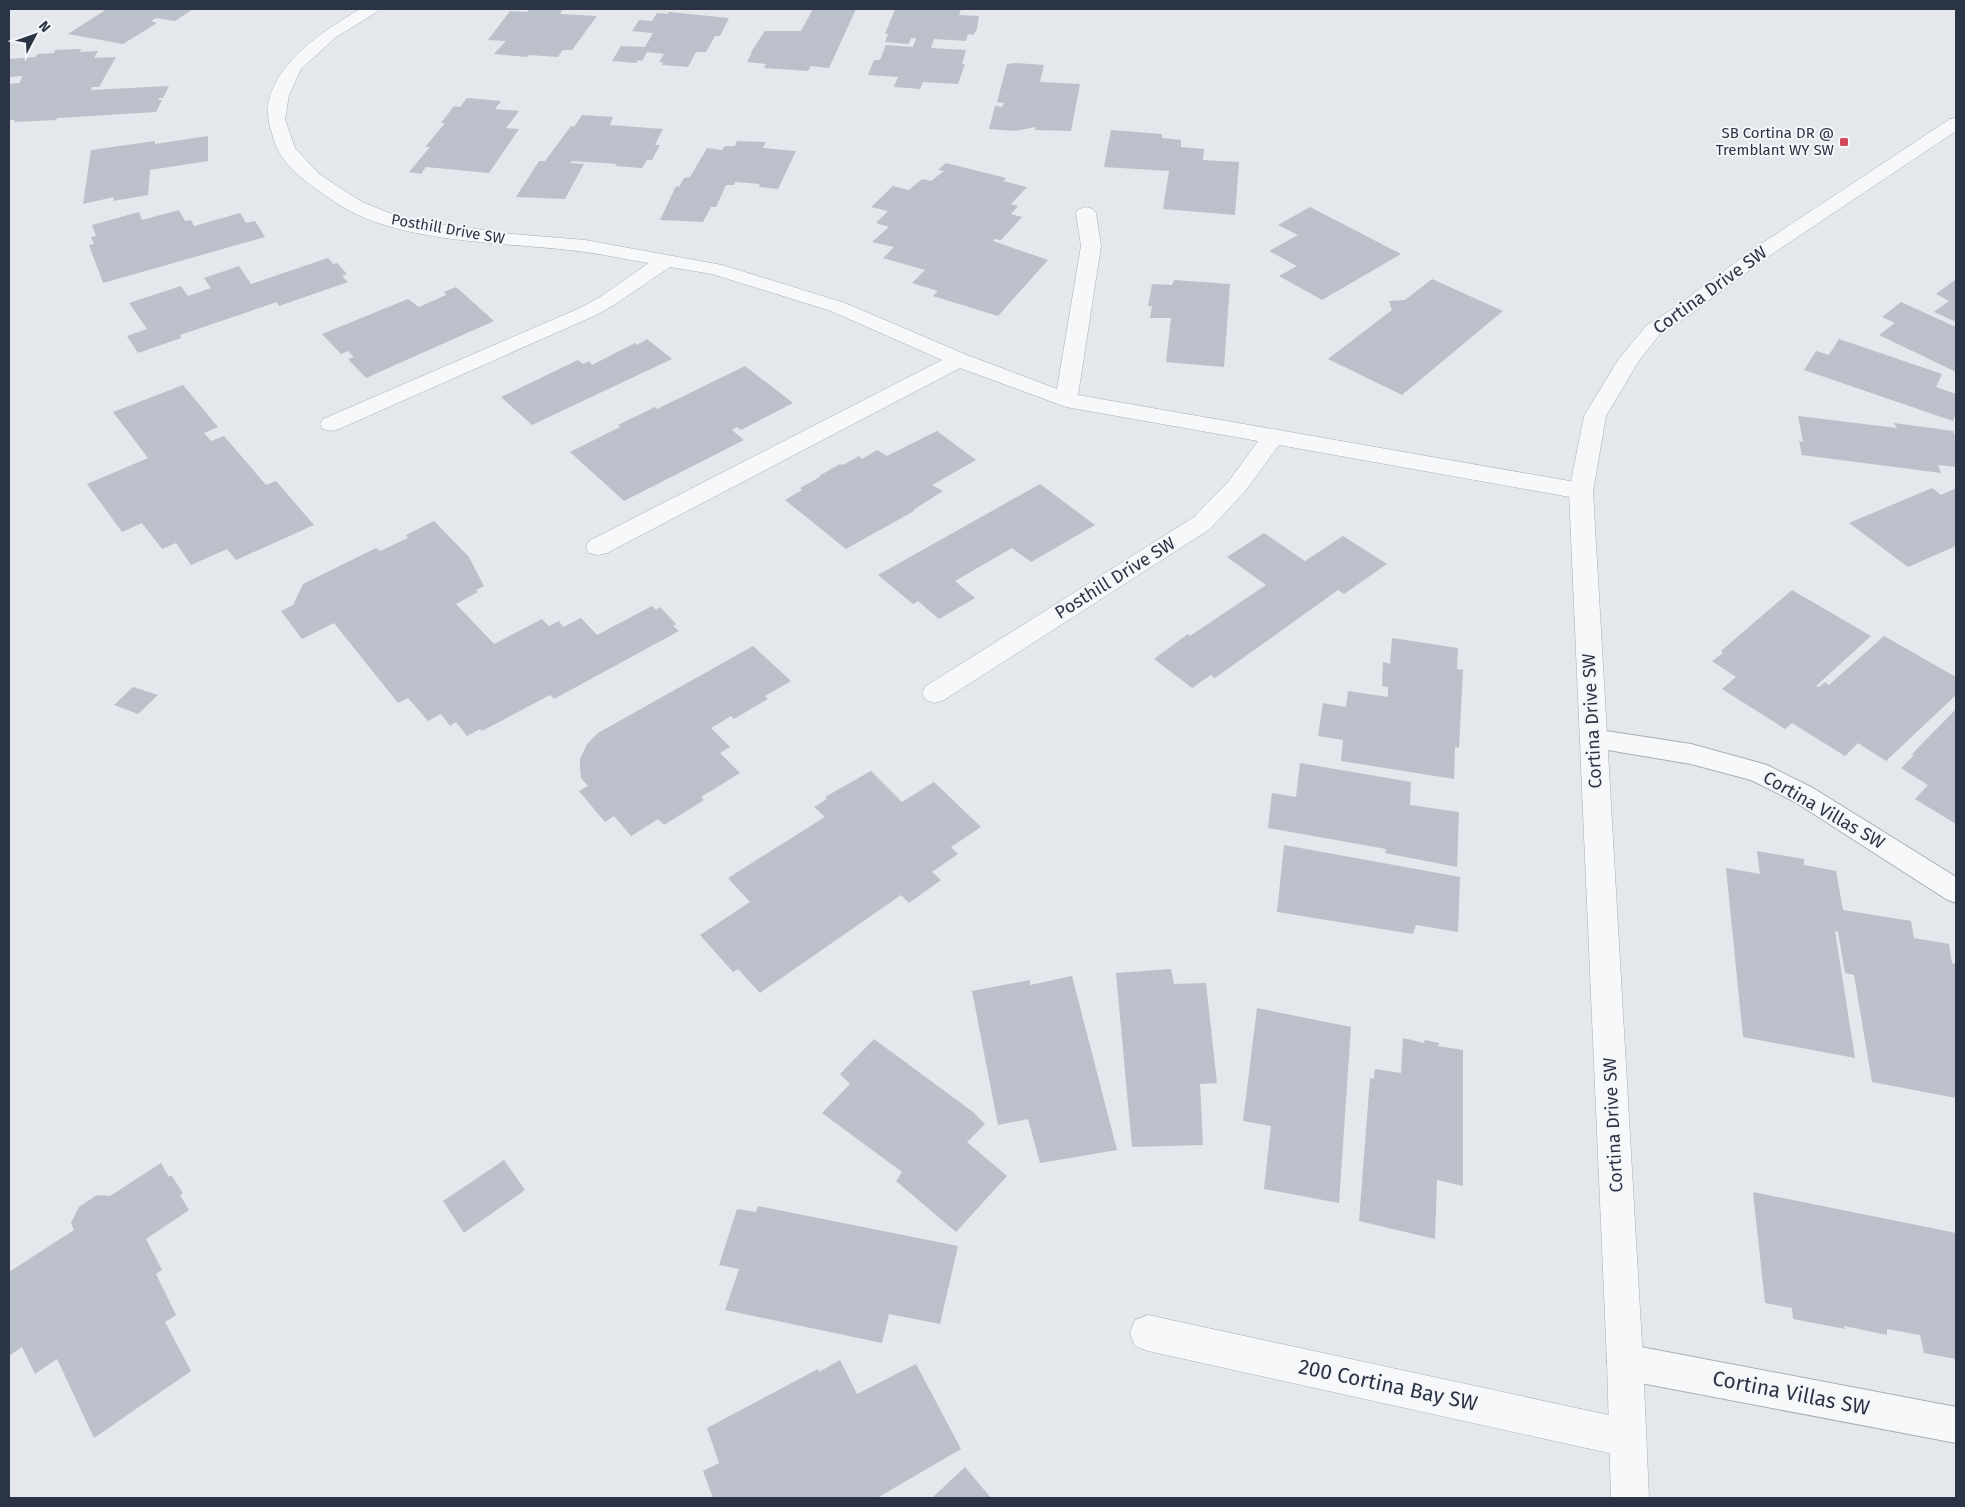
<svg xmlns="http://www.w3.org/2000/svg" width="1965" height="1507" font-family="'Fira Sans',sans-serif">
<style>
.building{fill:#bbc0ca}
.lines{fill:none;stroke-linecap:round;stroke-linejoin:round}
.service-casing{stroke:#a9aeb7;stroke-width:2}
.minor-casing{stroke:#a9aeb7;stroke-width:1}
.tertiary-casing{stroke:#a9aeb7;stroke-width:1}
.service{fill:#f7f8fa;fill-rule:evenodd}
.minor{fill:#f7f8fa;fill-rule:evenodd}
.tertiary{fill:#f7f8fa;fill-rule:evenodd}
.poi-dot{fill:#d1495b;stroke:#f4f6f9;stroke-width:2}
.labels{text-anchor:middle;stroke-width:4;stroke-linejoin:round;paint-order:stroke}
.far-poi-label{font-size:15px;fill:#2b3445;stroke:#f4f6f9;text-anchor:end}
.far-street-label{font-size:15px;fill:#2b3445;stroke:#f4f6f9}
.street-label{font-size:18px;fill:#2b3445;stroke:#f4f6f9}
.near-street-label{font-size:21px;fill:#2b3445;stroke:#f4f6f9}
</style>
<rect width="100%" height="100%" fill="#e4e7ec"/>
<g class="building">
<path d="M107,9h86l-18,12 -19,-3 -5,3 6,2 -34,21 -55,-10z"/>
<path d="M529,9h34l-3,5 37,2 -25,34h-9l-5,7 -29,-2 -2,2 -33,-3 12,-13 -18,-1 22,-29 17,1z"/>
<path d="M813,9h43l-27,59 -18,-2 -3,5 -44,-3 2,-4 -19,-2 5,-10h-1l14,-21h36z"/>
<path d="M895,9h66l-2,6 20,1 -2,13 -4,6 -5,-1 -2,7 -32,-2 -3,9 35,2 -4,14h3l-7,20 -35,-2 -3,7 -26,-2 4,-10 -30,-2 6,-15h6l6,-15 27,2 3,-9h-5l-2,6 -24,-2 3,-8h-3z"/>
<path d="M669,12l60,6 -9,18h-5l-9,16h-10l-8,15 -26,-2 1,-3h-4l5,-8 -17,-2 -5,9 -4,-1 -2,3 -24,-2 9,-15 24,1 8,-14 -21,-2 7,-11 13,1 5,-8 11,1z"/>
<path d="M81,49l-1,3 18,-1 -4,7 22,-1 -17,30h-7l-1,3 78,-4 -6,12h-4v2h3l-6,12 -98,6 -2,2 -42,2 1,-2h-6v-36l10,-1 4,-7 -14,1 1,-18 25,-2 3,-3 16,-1 1,-3z"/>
<path d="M1015,63l29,2 -4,17 40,2 -9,47 -36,-1 1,-3 -21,4 -26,-2 6,-23 7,1 2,-4 -7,-1 10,-38z"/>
<path d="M467,98l34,3 -6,8 24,2 -13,17 13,1 -30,44 -63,-6 -5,7 -12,-2 21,-25h-5l20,-24h-4l13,-17 6,1z"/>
<path d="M582,115l31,2 -3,8 53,4 -8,16h5l-8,15h-5l-5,8 -27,-2 2,-2 -45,-3 -2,2 14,1 -19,35 -49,-2 23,-36h6l26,-35 3,1z"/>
<path d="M1111,130l51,4v4l19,2v7l23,2 -1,11 36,2 -4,53 -72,-6 6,-38 -65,-4z"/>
<path d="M208,136v25l-58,9 -2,25 -35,6 1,-4 -31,7 8,-54 64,-9v3z"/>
<path d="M737,141l29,1 -3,6 33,3 -18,38 -19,-2 1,-3 -25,-2 -1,3h-8l-10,22h-5l-8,15 -43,-2 16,-34 3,1 5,-9 6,-1 17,-29 15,2 3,-4h10z"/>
<path d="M946,163l60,15 -3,3 24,6 -16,17 7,2 -7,8 11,3 -21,23 -6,-1 -2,2 55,19 -50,56 -65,-20 5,-5 -26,-8 13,-13 -42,-12 11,-11 -22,-5 17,-15 -13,-4 12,-12 -17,-4 22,-21 16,4 13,-11 9,2 13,-10 -6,-1z"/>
<path d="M1310,207l91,47 -79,46 -43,-24 18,-10 -28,-15 29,-16 -20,-10z"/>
<path d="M179,210l6,11 6,-1 3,6 46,-13 6,10 9,-2 10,16 -162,46 -14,-38 5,-1 -3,-7 5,-1 -4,-11 47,-13 3,8z"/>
<path d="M328,258l5,6 4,-1 10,11 -5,2 6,6 -69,24 -2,-4 -97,33 1,3 -43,15 -11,-17 20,-7 -18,-26 52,-17 7,10 23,-8 -7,-10 35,-12 12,18z"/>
<path d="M1432,279l71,32 -101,84 -74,-36 64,-49 -3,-9 16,-1z"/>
<path d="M1956,279v43l-22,-10 15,-11 -13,-7z"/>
<path d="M1174,280l56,4 -6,83 -58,-5 5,-44h-21l2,-12h-4l4,-22 20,1z"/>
<path d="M456,287l38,34 -128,57 -18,-19 6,-2 -6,-6 -7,3 -19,-20 86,-35 11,8 27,-12 -2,-3z"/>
<path d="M1901,302l55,25v45l-77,-37 16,-12 -13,-6z"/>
<path d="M647,339l25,20 -140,66 -31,-28 77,-37 5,4 6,-3 3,4 43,-22 2,2z"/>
<path d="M1839,339l103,35 -6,13 20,7v19l-3,8 -149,-51 12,-19 13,4z"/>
<path d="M745,366l48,37 -52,27 -4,-3 -5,3 12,10 -120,61 -54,-49 50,-25 -2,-2 37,-18 2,2z"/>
<path d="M183,385l35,42 -14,6 7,8 13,-5 42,49 10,-4 38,44 -78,35 -9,-11 -36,16 -15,-22 -14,6 -20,-26 -20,9 -35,-48 61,-26 -35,-46z"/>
<path d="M1798,416l99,12 -3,-5 59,8 3,6v30l-18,-2 3,8 -139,-18 -3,-14 4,1z"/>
<path d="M937,431l39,29 -44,25 11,6 -30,19 1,1 -68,38 -61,-49 17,-10 -2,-2 20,-11 -1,-1 21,-12 3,1 16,-9 3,3 15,-9 10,6z"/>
<path d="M1040,484l55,41 -64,37 -19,-14 -57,33 20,17 -36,21 -21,-18 -5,3 -35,-29z"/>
<path d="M1932,488l9,7 15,-7v58l-48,21 -59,-44z"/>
<path d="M434,521l35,36 15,29 -8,4 2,2 -22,12 38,40 48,-25 7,7 10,-5 4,6 18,-9 16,17 55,-29 4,4 4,-3 16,17 -3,2 6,5 -125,68 -4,-4 -68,36 -2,-2 -13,7 -11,-14 -6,4 -9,-12 -13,7 -20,-23 -10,5 -64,-80 -32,16 -21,-28 12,-6 10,-21 73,-36 4,3 28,-13 -2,-3z"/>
<path d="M1264,533l41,28 38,-25 44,28 -43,30 -6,-4 -123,88 -4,-3 -19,13 -38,-29 34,-25 2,2 76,-51 -39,-28z"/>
<path d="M1792,590l79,46 -55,50 3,1 6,-5 4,3 55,-49 72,41v18l-70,66 -28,-18 -13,13 -53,-33 -7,6 -63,-40 14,-12 -24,-16 11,-8 -2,-2z"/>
<path d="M1392,638l66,10 -1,21 6,1 -4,78 -4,-1 -1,32 -113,-18 2,-21 -25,-4 5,-33 23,4 2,-16 40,6v-10l-6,-1 1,-24 7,2z"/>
<path d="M753,646l38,35 -26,15 3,3 -34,20 -3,-3 -20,12 19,19 -10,6 20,20 -39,24 3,3 -40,25 -6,-6 -27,17 -17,-20 -9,6 -26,-31 9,-5 -7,-8 -1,-12v-7l7,-15 11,-11z"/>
<path d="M133,687l25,8 -20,19 -24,-9z"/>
<path d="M1956,709v115l-41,-25 13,-14 -27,-17 13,-13 -2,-1z"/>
<path d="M1300,763l111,19 -1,23 49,7 -2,55 -72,-14 1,-4 -118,-21 4,-35 24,4z"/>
<path d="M871,771l31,31 32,-20 47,45 -30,20 7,7 -26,18 9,8 -32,23 -8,-8 -141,98 -22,-24 -5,3 -33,-37 50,-33 -22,-24 97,-61 -11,-10 13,-8 -2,-2z"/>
<path d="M1284,845l176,32 -2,55 -42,-7 -3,9 -136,-22z"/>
<path d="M1757,851l47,8v6l32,6 7,39 68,11 3,17 35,6 3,19 4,1v134l-84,-16 -18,-107 -9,-2 -7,-41 -3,-1 20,127 -112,-21 -17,-169 34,6z"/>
<path d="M1171,969l3,15 32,-1 11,100 -17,1 3,61 -71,2 -16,-174z"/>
<path d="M1072,976l45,174 -77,13 -12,-44 -30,6 -26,-134 58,-11v5z"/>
<path d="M1257,1008l94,19 -12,176 -75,-14 7,-63 -28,-5z"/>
<path d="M1403,1038l21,5 1,-3 14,3 -1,3 25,4v136l-26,-6 -2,59 -76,-18 11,-143 4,1 1,-10 26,4z"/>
<path d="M874,1039l99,73 12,12 -18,18 40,34 -51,56 -60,-51 6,-9 -80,-59 28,-29 -10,-10z"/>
<path d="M504,1160l21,30 -61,43 -21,-32z"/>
<path d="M161,1163l8,14 2,-2 12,18 -3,2 9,15 -43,29 16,31 -6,4 20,41 -11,7 26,49 -97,67 -37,-79 -22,15 -13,-27 -13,9v-84l65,-42 -3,-7 8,-16 18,-12 13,1z"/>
<path d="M1753,1192l203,41v126l-32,-6 -4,-18 -33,-6v6l-43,-9 1,3 -52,-10 -1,-11 -27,-5z"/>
<path d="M758,1206l200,40 -18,78 -51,-10 -7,29 -157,-33 14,-41 -20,-4 18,-56 19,3z"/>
<path d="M840,1360l17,34 59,-30 45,85 -84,49h-164l-10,-27 16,-8 -12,-35 111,-59 1,3z"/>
<path d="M965,1467l26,31h-59z"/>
</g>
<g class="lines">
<defs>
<g id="service">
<path d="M1593,729l98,15 76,21 46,23 143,89v26l-10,-4 -151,-97 -44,-22 -60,-16 -107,-18 -4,-7 4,-7z"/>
<path d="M1625,1344l331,63v36l-331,-63 -12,-6 -6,-12 6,-12z"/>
</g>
<g id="minor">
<path d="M360,9h19l-2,3 -41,25 -35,32 -12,26 -4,24 10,29 24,26 43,28 32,13 30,7 88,12 73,6 137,25 123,38 122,52 90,34 24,-143 -5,-33 3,-4 7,-2 7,2 3,4 5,33 -23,149 503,88 8,3 4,5 -4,5 -8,3 -302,-54 -34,46 -35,38 -266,171 -9,3 -9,-3 -4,-7 4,-7 268,-169 35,-36 29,-40 -192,-34 -106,-39 -353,185 -9,2 -9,-2 -3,-6 3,-6 353,-181 -111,-49 -119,-37 -42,-7 -56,38 -20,11 -255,113 -8,2 -8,-2 -3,-5 3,-5 257,-111 20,-11 49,-34c-21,-3 -42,-8 -64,-11 -72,-10 -172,-7 -237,-42 -9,-5 -17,-11 -26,-17 -15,-10 -38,-28 -45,-45 -3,-5 -4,-12 -6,-18 -18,-54 50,-98 89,-121z"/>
<path d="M1148,1315l479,104 13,6 6,13 -6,13 -13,6 -479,-106 -13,-5 -5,-13 5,-13z"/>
</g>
<path id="tertiary" d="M1956,118v13l-190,127 -78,58 -28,18 -22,28 -32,54 -13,75 50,871 6,136h-38l-4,-136 -38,-871 15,-75 34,-56 28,-34 28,-18 78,-58 198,-131z"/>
</defs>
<use href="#service" class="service-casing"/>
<use href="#minor" class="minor-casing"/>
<use href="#tertiary" class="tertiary-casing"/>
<use href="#service" class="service"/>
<use href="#minor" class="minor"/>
<use href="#tertiary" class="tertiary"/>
</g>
<rect class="poi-dot" x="1839" y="137" width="10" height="10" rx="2.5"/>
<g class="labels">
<g class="far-poi-label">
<text x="1834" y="138">SB Cortina DR @<tspan x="1834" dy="17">Tremblant WY SW</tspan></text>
</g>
<g class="far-street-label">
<text transform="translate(448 229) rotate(10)" y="5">Posthill Drive SW</text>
</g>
<g class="street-label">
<text transform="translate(1710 290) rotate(-36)" y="6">Cortina Drive SW</text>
<text transform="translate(1115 578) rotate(-32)" y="6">Posthill Drive SW</text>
<text transform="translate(1592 721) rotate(-93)" y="6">Cortina Drive SW</text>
<text transform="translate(1824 810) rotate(30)" y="6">Cortina Villas SW</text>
<text transform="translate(1613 1125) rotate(-93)" y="6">Cortina Drive SW</text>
</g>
<g class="near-street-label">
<text transform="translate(1388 1385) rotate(12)" y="7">200 Cortina Bay SW</text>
<text transform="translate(1791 1393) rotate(11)" y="7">Cortina Villas SW</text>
</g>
</g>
<rect width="1965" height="1507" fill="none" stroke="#2b3445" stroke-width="20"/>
<g transform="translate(35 35) rotate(49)" stroke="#f4f6f9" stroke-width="4" paint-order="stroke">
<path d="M0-4L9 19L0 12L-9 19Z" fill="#2b3445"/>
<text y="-8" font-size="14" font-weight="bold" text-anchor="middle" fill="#2b3445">N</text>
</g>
</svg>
